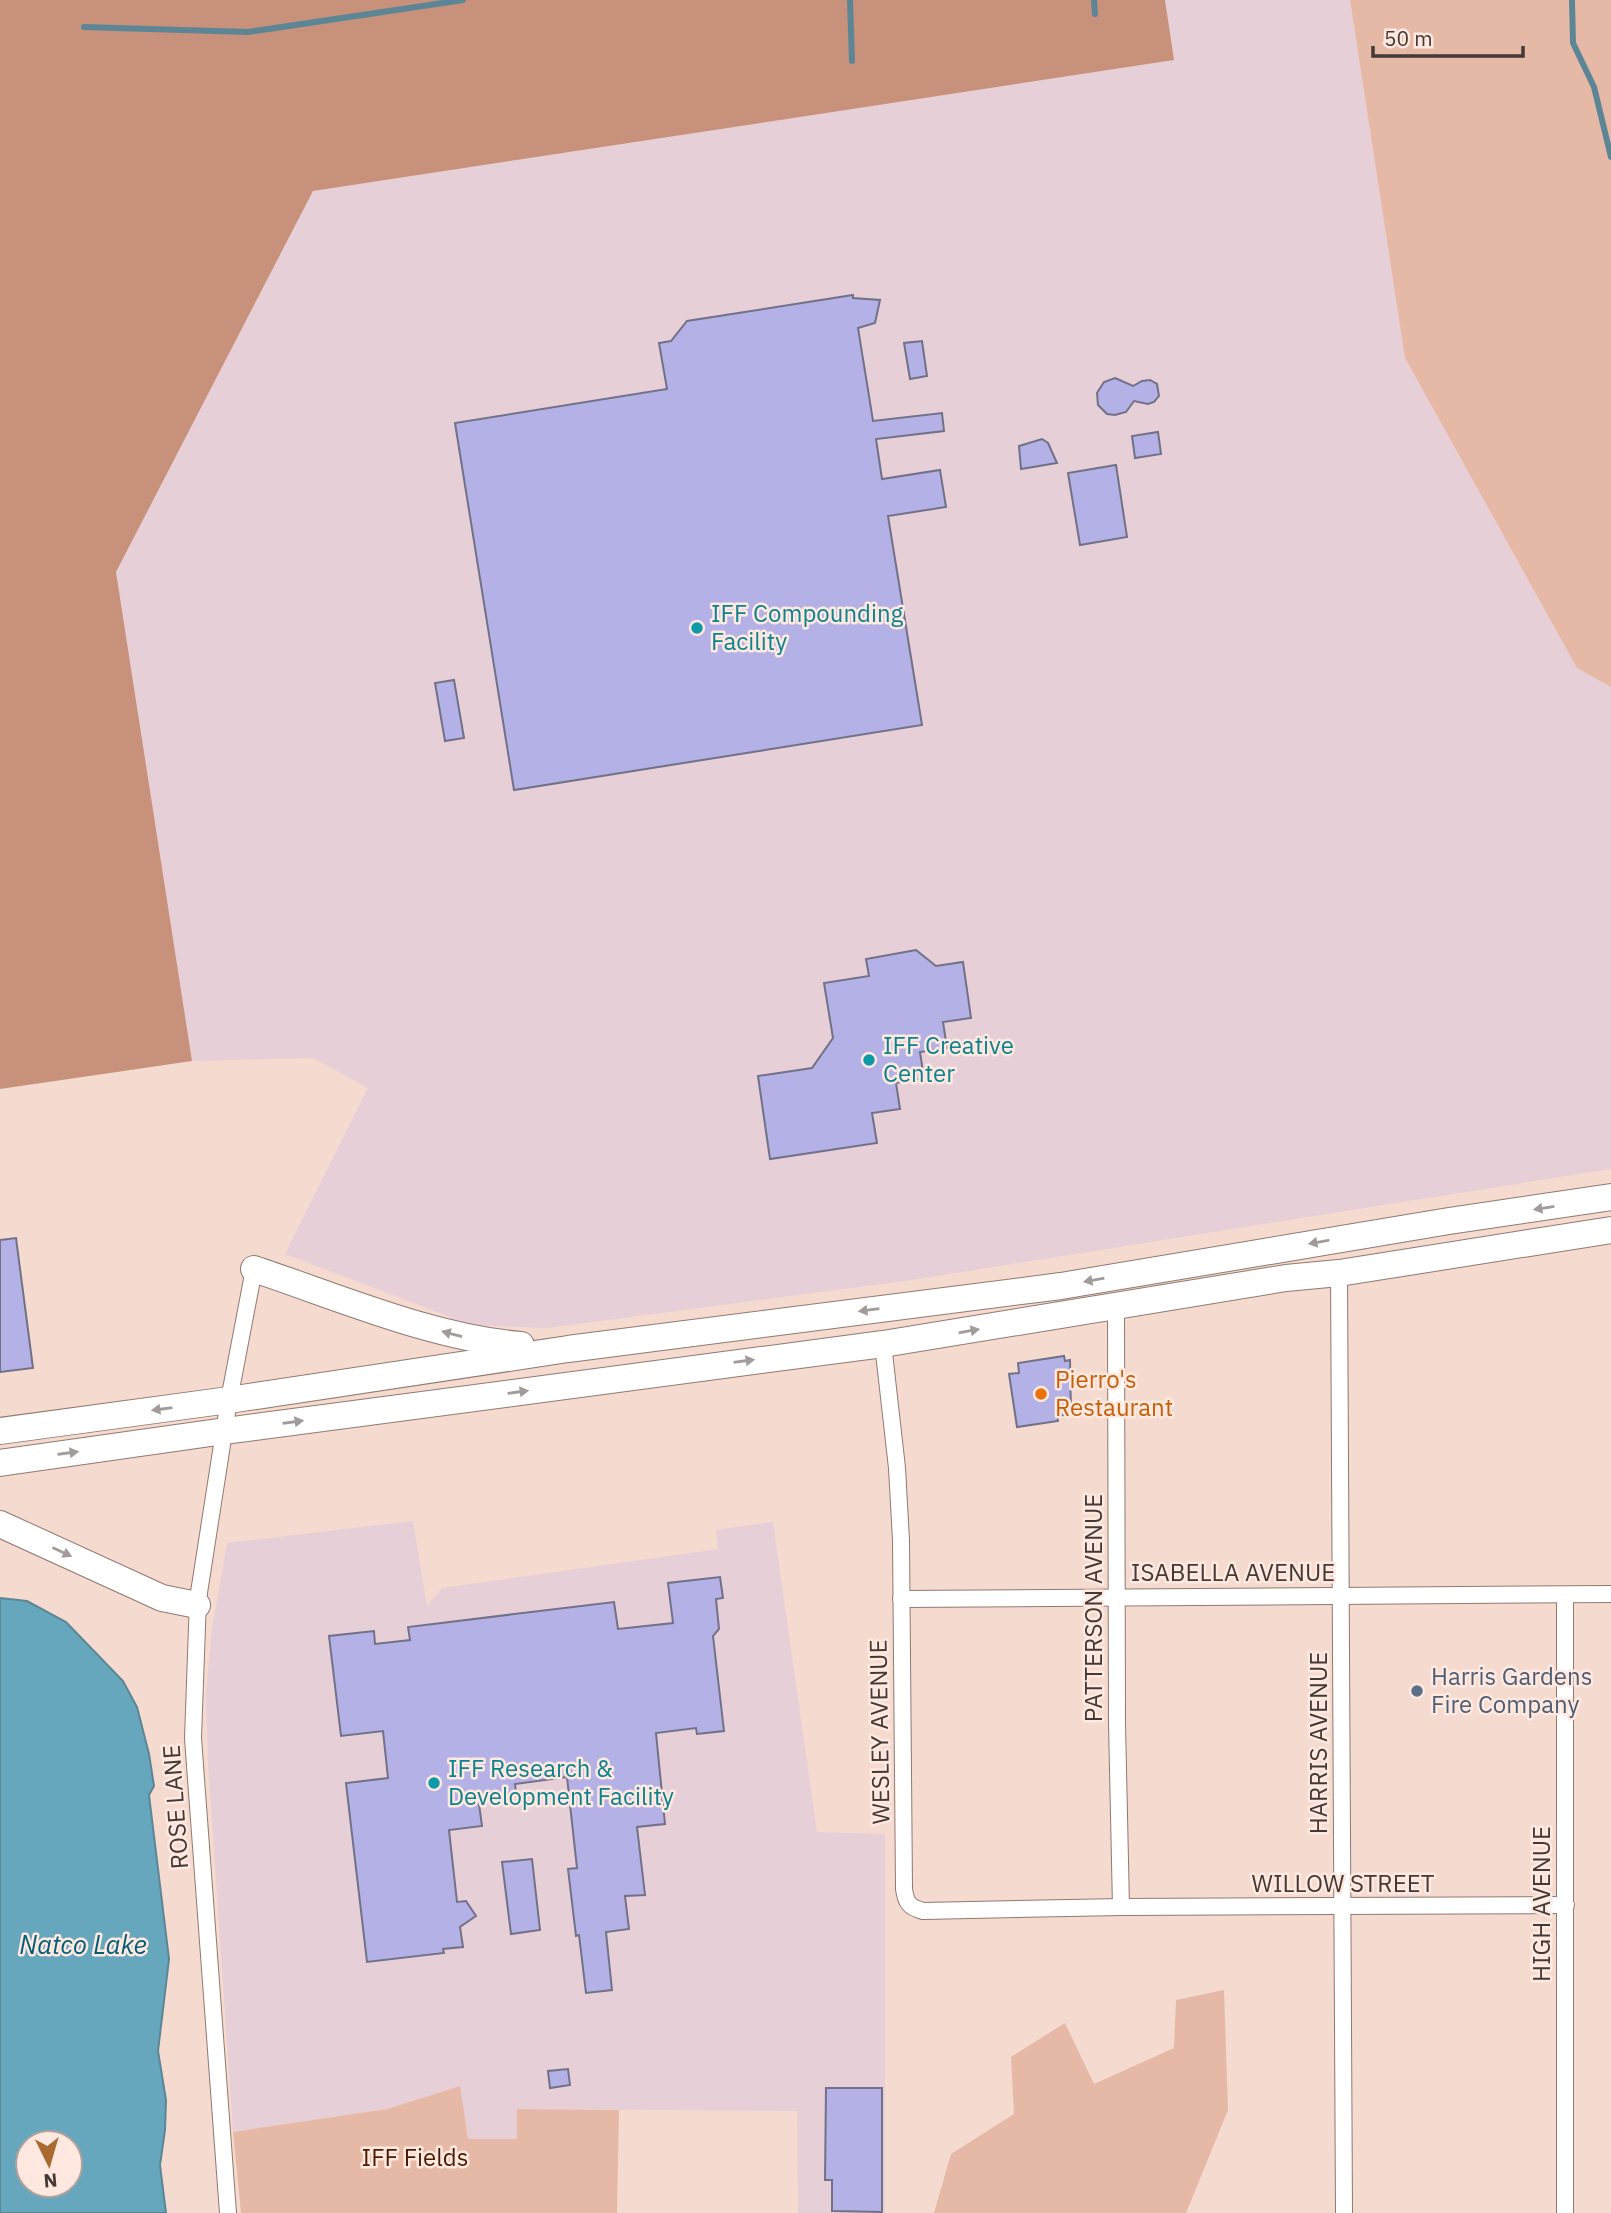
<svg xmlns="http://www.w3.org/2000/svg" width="1611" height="2213" font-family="'IBM Plex Sans',sans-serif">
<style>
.industrial{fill:#e7cfd8}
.green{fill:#e6b9a6}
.forest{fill:#c7917b}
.water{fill:#67a7be;stroke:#5c8695;stroke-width:2;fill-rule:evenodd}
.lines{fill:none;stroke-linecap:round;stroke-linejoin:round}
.stream{stroke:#5c8695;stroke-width:6}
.building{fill:#b3b1e5;stroke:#727187;stroke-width:2}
.minor-casing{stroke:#91796f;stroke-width:18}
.trunk-casing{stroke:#91796f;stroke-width:28}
.minor{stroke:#fff;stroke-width:16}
.trunk{stroke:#fff;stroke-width:26}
.oneway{fill:#a19c9a}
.culture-dot{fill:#0f9aa8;stroke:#fee8df;stroke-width:2.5}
.food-dot{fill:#e8710a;stroke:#fee8df;stroke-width:2.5}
.service-dot{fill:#5c6f8a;stroke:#fee8df;stroke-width:2.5}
.labels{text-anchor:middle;stroke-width:5;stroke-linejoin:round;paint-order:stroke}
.culture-label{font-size:24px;fill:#0d838f;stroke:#fee8df;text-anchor:start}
.food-label{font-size:24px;fill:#c56008;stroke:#fee8df;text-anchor:start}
.street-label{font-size:24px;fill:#433935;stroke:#fee8df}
.service-label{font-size:24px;fill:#4e5e75;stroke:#fee8df;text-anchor:start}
.park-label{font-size:24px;fill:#4c1b02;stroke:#fee8df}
.water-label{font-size:26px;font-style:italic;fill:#035f77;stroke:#fee8df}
</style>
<rect width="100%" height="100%" fill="#f5dacf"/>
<g class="industrial">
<path d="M1165,0h185l55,358 172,310 34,19v482l-706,112 -358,47 -76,-3 -186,-71 83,-166 -55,-30 -121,3 -76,-489 197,-381 860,-131z"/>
<path d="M413,1521l14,85 15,-18 276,-39 -2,-19 57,-8 44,310 68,2v379h-87l-1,-102 -280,-2v30h-49l-9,-53 -72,23 -154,23 -25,-369 -2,-72 6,-62 15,-86z"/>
</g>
<g class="green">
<path d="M1350,0h261v687l-34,-19 -172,-310z"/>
<path d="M1224,1990l4,120 -42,103h-252l17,-59 63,-40 -3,-57 54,-34 29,61 80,-36 2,-48z"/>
<path d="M460,2086l8,53h49v-30l102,1 -2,103h-376l-8,-81 154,-23z"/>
</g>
<path class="forest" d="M0,0h1165l9,60 -861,131 -197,381 76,489 -192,28z"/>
<path class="water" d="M0,1598l27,3 39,21 57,59 14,26 12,47 5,32 -5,9 20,164 -11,92 8,49 -1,30 -5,35 6,48h-166zM28,2143h42v42h-42z"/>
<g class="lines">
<g class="stream">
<path d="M850,0l2,61"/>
<path d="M1094,0l1,14"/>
<path d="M1572,0l1,43 21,44 17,70"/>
<path d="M84,27l164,5 215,-32"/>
</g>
</g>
<g class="building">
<path d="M853,295v3l27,2 -5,23 -17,5 15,93 69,-8 2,18 -68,8 6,40 58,-9 6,37 -58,9 34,209 -408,65 -59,-367 212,-34 -8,-46 12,-2 16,-20z"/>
<path d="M922,341l5,35 -17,3 -6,-36z"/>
<path d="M1115,378l18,8 9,-5 8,-1 7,4 2,12 -5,6 -6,2 -14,-3 -8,11 -11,3 -8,-1 -9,-9 -1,-12 7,-11z"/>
<path d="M1158,432l3,22 -26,4 -3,-22z"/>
<path d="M1042,439l6,4 9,20 -36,6 -2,-23z"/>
<path d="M1116,465l11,72 -47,8 -12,-72z"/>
<path d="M454,680l10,58 -19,3 -10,-58z"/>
<path d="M916,950l20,16 27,-4 8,56 -28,4 4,26 -27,4 4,26 -28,5 4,26 -28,4 5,30 -107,16 -12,-83 54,-8 21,-30 -9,-55 45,-7 -3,-17z"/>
<path d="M16,1238l17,130 -33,4v-132z"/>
<path d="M1064,1356l1,5 5,-1 1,54 -14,2 1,5 -41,6 -8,-53 10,-1 -1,-10z"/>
<path d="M720,1577l3,21 -7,1 3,30 -6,7 11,95 -27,3 -1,-6 -40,5 9,91 -28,3 8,68 -20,1 4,33 -23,3 6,58 -26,3 -7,-58 -3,1 -8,-67 9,-1 -10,-91 -52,7 1,9 -38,4 4,29 -33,4 8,72 9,-1 10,15 -16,11 3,20 -20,2 1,4 -77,9 -21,-179 42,-5 -5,-47 -42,5 -12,-100 45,-5 1,13 35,-4 -2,-13 206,-25 4,27 55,-6 -5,-40z"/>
<path d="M532,1859l8,71 -29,4 -9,-72z"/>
<path d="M568,2069l2,16 -20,3 -2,-17z"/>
<path d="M826,2088h56v124l-50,-1v-31h-7z"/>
</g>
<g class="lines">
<defs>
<g id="minor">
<path d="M1339,1273l5,940"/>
<path d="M1116,1308l1,415 4,184"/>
<path d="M883,1344l14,124 4,72 3,349c2,14 5,18 19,22l198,-4 445,-2"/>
<path d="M901,1599l710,-5"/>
<path d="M228,2213l-35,-475 5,-139 31,-199 25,-131"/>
<path d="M1565,2213v-618"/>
</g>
<g id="trunk">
<path d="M254,1269c84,28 179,69 267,76"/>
<path d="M0,1431l229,-31 339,-51 493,-63 388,-65 162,-24"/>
<path d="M0,1463l225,-32 658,-87 403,-66 53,-5 272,-43"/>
<path d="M0,1524l162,74 35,7"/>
</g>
</defs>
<use href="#minor" class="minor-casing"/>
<use href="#trunk" class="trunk-casing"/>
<use href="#minor" class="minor"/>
<use href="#trunk" class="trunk"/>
</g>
<defs><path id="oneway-solid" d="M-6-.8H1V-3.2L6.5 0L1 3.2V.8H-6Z" transform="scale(1.75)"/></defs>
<g class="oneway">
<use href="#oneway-solid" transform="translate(1544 1208) rotate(171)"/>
<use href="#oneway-solid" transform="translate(1319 1242) rotate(170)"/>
<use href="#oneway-solid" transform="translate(1094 1280) rotate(170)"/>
<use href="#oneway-solid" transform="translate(869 1310) rotate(173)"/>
<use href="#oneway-solid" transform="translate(969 1331) rotate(-10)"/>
<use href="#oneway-solid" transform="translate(452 1334) rotate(-165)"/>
<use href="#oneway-solid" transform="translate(744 1361) rotate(-8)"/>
<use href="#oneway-solid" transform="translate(518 1392) rotate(-8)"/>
<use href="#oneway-solid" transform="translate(162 1409) rotate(172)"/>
<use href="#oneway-solid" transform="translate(293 1422) rotate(-8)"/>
<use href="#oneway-solid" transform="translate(68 1453) rotate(-8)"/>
<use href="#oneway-solid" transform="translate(62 1552) rotate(25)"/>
</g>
<g class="culture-dot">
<circle cx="697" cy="628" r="7"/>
<circle cx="869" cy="1060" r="7"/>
<circle cx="434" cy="1783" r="7"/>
</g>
<circle class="food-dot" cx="1041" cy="1394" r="7"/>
<circle class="service-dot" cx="1417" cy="1691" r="7"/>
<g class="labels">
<g class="culture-label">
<text x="711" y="622">IFF Compounding<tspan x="711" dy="28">Facility</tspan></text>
<text x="883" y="1054">IFF Creative<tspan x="883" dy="28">Center</tspan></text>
<text x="448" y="1777">IFF Research &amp;<tspan x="448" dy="28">Development Facility</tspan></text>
</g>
<g class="food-label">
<text x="1055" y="1388">Pierro's<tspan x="1055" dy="28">Restaurant</tspan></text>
</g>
<g class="street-label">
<text x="1233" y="1581">ISABELLA AVENUE</text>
<text transform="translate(1094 1608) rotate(-90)" y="8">PATTERSON AVENUE</text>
<text transform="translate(880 1732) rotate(-91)" y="8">WESLEY AVENUE</text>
<text transform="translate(1319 1743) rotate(-90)" y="8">HARRIS AVENUE</text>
<text transform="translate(176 1807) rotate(-94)" y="8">ROSE LANE</text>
<text x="1343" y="1892">WILLOW STREET</text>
<text transform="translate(1542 1904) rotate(-90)" y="8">HIGH AVENUE</text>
</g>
<g class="service-label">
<text x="1431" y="1685">Harris Gardens<tspan x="1431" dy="28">Fire Company</tspan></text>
</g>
<g class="park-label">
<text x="415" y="2166">IFF Fields</text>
</g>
<g class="water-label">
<text x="83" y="1954">Natco Lake</text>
</g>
</g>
<g transform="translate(49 2164) rotate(175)"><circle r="33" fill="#fee8df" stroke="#b3a29b" stroke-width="2"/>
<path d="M0-5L12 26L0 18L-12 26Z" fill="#a96a32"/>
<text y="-10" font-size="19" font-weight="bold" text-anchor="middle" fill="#433935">N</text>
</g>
<path d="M1373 46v10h150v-10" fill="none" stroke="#433935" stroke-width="3.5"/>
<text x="1384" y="46" font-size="21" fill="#433935" stroke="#fee8df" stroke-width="5" paint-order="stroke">50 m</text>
</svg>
